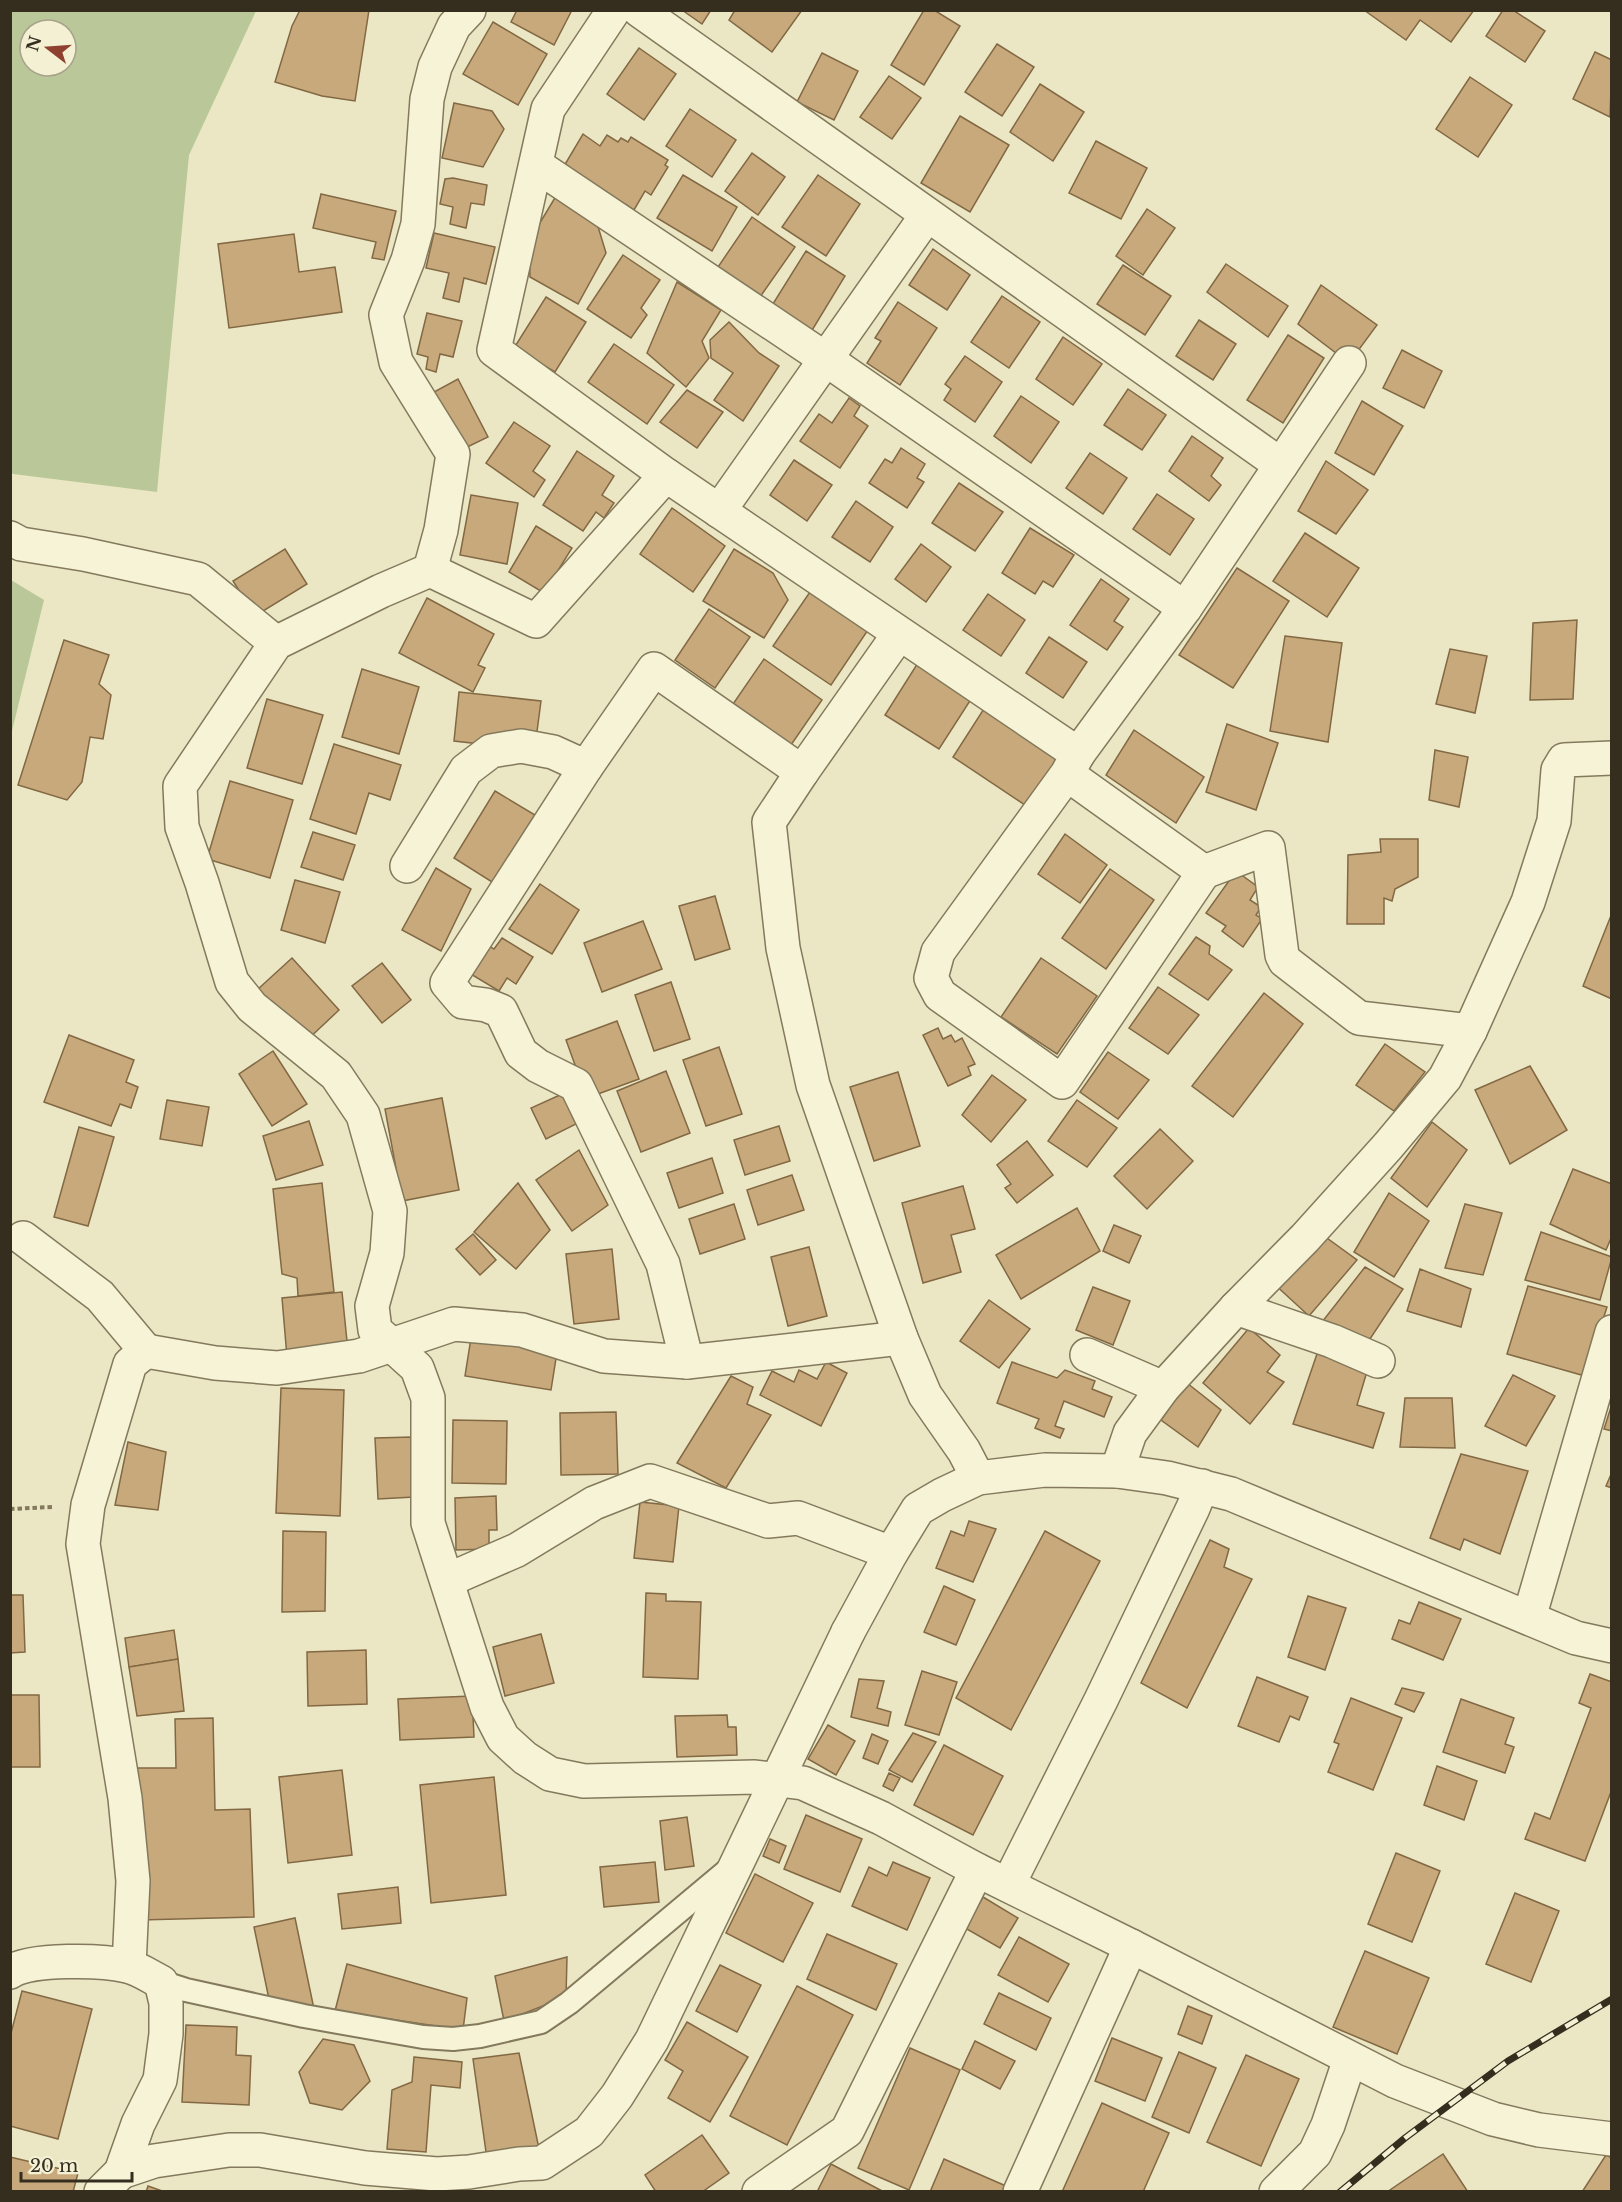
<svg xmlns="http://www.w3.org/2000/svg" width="1622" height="2202" font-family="'Libre Baskerville',serif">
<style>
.green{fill:#bac899;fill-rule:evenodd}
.building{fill:#c7a97c;stroke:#826843;stroke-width:1.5}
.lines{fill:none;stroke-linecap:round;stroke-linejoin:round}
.service-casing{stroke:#84795c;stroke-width:26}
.minor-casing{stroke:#84795c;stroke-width:36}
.tertiary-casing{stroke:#84795c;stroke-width:36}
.path{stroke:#84795c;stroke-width:4;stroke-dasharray:4.5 3;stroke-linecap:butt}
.service{stroke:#f6f3d6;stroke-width:22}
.minor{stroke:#f6f3d6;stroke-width:33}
.tertiary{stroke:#f6f3d6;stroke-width:33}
.rail-casing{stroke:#352e1f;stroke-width:7}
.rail{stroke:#f3f0d3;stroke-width:4.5;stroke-dasharray:14;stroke-linecap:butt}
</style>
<rect width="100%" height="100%" fill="#ebe7c4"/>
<g class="green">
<path d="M10,11h246l-67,144 -32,337 -144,-18 -2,-2zM30,30h36v36h-36z"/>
<path d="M11,580l33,20 -33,135z"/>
</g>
<g class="building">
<path d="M300,10h69l-14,91 -33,-5 -47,-14 17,-56z"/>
<path d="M517,10h55l-18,35 -43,-23z"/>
<path d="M682,10h29l-9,14z"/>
<path d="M735,10h67l-30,42 -43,-32z"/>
<path d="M924,10h10l26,16 -36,59 -33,-20z"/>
<path d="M1364,10h110l-23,32 -31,-22 -14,20z"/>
<path d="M1503,10h10l32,21 -20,31 -39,-26z"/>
<path d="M493,22l54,32 -29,51 -55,-31z"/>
<path d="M997,44l37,23 -32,49 -37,-24z"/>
<path d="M639,48l37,26 -32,46 -37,-26z"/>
<path d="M1595,52l17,8 -2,57 -37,-18z"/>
<path d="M822,53l36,18 -24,49 -37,-18z"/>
<path d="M889,76l32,22 -29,41 -32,-22z"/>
<path d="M1470,77l42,28 -34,52 -42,-28z"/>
<path d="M1040,84l44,28 -31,49 -43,-29z"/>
<path d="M454,103l38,8 12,18 -21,38 -41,-9z"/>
<path d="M690,109l46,31 -24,37 -46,-31z"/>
<path d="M960,116l49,29 -39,67 -49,-29z"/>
<path d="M583,134l17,12 7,-11 11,7 3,-4 7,4 3,-5 37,23 -3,5 3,2 -17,28 -6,-4 -11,19 -70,-44z"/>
<path d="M1096,141l51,27 -26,51 -52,-26z"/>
<path d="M752,153l33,24 -27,38 -33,-24z"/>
<path d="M683,175l54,32 -25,44 -55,-33z"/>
<path d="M818,175l42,29 -34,52 -44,-29z"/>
<path d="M453,178l34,7 -3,20 -13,-2 -5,25 -16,-4 3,-17 -13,-3 5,-25z"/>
<path d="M321,194l75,17 -12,49 -12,-2 4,-16 -63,-14z"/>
<path d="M556,196l40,24 10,33 -28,51 -48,-27 -1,-36z"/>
<path d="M1147,209l28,19 -32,47 -27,-19z"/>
<path d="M752,217l43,30 -35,50 -42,-30z"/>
<path d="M434,233l61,14 -9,37 -22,-6 -5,24 -16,-4 6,-25 -23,-5z"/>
<path d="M294,234l5,38 36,-5 7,45 -113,16 -11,-84z"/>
<path d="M933,249l37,26 -23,35 -38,-25z"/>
<path d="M806,251l39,25 -34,56 -40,-25z"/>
<path d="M623,255l37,25 -19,28 6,7 -16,23 -44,-29z"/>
<path d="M1226,264l62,42 -20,31 -61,-45z"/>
<path d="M1123,265l48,31 -26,39 -48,-31z"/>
<path d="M677,282l44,28 -19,31 7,17 -23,29 -39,-34z"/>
<path d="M1321,285l56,40 -28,38 -51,-39z"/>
<path d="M1002,296l38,26 -31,46 -38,-26z"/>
<path d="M546,297l40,25 -31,50 -41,-24z"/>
<path d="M898,302l39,26 -37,57 -33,-22 14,-22 -6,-3z"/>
<path d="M427,313l35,8 -9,36 -13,-3 -4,18 -10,-3 2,-12 -11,-3z"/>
<path d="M1199,320l37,24 -23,36 -37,-24z"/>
<path d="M729,322l30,31 20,13 -36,55 -29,-21 19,-27 -22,-15 -1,-18z"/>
<path d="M1288,335l36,23 -41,65 -36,-23z"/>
<path d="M1063,337l39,27 -29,41 -37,-26z"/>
<path d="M614,344l60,41 -27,39 -59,-42z"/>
<path d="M1402,350l40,21 -18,37 -41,-20z"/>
<path d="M965,356l37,26 -27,40 -31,-22 7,-11 -6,-5z"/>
<path d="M458,379l30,58 -33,16 -32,-55z"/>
<path d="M1128,389l38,26 -24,35 -38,-25z"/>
<path d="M687,390l36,22 -26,36 -37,-26z"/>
<path d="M1021,396l38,26 -28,41 -37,-27z"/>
<path d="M849,398l11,8 -6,10 14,10 -28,42 -40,-27 19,-27 13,9z"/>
<path d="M1362,401l41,25 -29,49 -39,-22z"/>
<path d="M514,422l36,24 -17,25 12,9 -11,17 -48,-34z"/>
<path d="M1192,436l31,22 -12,18 10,9 -12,16 -40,-30z"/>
<path d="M901,448l24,16 -8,14 7,4 -17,26 -38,-25 16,-24 7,4z"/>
<path d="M577,451l37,25 -12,19 12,8 -10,15 -8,-6 -13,19 -40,-26z"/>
<path d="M1090,453l37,25 -24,36 -37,-26z"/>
<path d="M794,460l38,25 -25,36 -37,-26z"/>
<path d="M1326,461l42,29 -32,44 -38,-23z"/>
<path d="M959,483l44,29 -28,39 -43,-28z"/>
<path d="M1157,494l37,25 -24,36 -37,-26z"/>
<path d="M471,495l47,8 -11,61 -47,-9z"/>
<path d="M856,501l37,26 -23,35 -38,-25z"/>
<path d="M672,508l53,38 -32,46 -53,-38z"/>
<path d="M536,526l36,22 -28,45 -35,-21z"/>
<path d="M1030,528l44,27 -21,32 -10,-6 -8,13 -33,-21z"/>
<path d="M1305,533l54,35 -32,49 -54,-36z"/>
<path d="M921,544l30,23 -25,35 -31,-23z"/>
<path d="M285,549l22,35 -52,32 -22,-35z"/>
<path d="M734,549l39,24 15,27 -24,38 -61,-37z"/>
<path d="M1237,568l52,33 -56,87 -54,-33z"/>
<path d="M1101,579l28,20 -15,22 9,6 -16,23 -37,-25z"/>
<path d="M812,589l58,38 -39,58 -58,-39z"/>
<path d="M988,594l37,26 -24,36 -38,-26z"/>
<path d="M427,598l67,36 -16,31 7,3 -12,24 -74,-39z"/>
<path d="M709,609l41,28 -35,51 -40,-28z"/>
<path d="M1577,620l-4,79 -43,1 3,-77z"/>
<path d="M1285,636l57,7 -14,99 -58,-11z"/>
<path d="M1049,637l38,25 -24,36 -37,-25z"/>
<path d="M64,640l45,15 -10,29 12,11 -8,44 -13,-2 -8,45 -15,18 -49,-15z"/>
<path d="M1450,649l37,7 -12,57 -39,-9z"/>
<path d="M921,658l54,35 -36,56 -54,-34z"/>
<path d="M764,659l58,41 -31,45 -58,-41z"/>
<path d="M362,669l57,18 -20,67 -57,-17z"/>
<path d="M459,692l82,9 -5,38 -38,7 -44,-5z"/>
<path d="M267,699l56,16 -21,69 -55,-16z"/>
<path d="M987,704l74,51 -36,50 -72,-48z"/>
<path d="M1227,724l51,19 -22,67 -50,-18z"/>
<path d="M1134,730l70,47 -28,46 -70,-48z"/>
<path d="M334,744l67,21 -11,35 -21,-7 -13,41 -46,-15z"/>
<path d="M1435,750l33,7 -9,50 -30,-7z"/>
<path d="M230,781l63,19 -23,78 -63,-19z"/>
<path d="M495,791l40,24 -43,67 -38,-24z"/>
<path d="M313,832l42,13 -12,35 -42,-13z"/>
<path d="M1065,834l42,31 -27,38 -42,-29z"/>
<path d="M1380,839h38v38l-23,12 -3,12 -8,-3v26h-37l1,-69 33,-3z"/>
<path d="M436,868l35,21 -30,62 -39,-21z"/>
<path d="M1110,869l44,31 -48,69 -44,-31z"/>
<path d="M1236,871l22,16 -8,13 11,7 -5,8 6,4 -19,28 -21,-16 4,-5 -20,-13z"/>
<path d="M295,880l45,12 -15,51 -44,-13z"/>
<path d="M540,884l39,26 -27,44 -43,-25z"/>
<path d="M715,896l15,53 -35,11 -16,-54z"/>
<path d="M1612,913v86l-29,-13z"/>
<path d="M643,921l19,48 -60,23 -18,-49z"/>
<path d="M1196,937l14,9 -1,8 23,16 -24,30 -39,-26z"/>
<path d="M502,938l31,19 -17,27 -9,-6 -8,13 -35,-21 18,-29 12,8z"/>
<path d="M292,958l47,52 -35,33 -47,-53z"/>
<path d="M1041,958l56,38 -40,58 -56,-37z"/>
<path d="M382,963l29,37 -29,23 -30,-37z"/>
<path d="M671,982l19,57 -36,12 -19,-56z"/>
<path d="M1158,987l41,28 -31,39 -39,-26z"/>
<path d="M1264,993l39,31 -70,93 -41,-31z"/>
<path d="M617,1021l22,58 -52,19 -21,-58z"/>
<path d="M938,1028l5,11 8,-4 4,7 7,-4 13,26 -7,3 3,8 -23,11 -25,-51z"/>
<path d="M69,1035l65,25 -8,22 12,5 -7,21 -11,-4 -9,22 -67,-24z"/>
<path d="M1385,1044l40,28 -31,39 -38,-26z"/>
<path d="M719,1047l23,67 -36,12 -23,-66z"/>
<path d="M273,1051l34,53 -35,22 -33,-52z"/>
<path d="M1108,1052l41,28 -31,39 -38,-27z"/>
<path d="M1530,1066l37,64 -57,34 -35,-74z"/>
<path d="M666,1071l24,62 -49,19 -24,-61z"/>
<path d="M898,1072l22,74 -46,15 -24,-74z"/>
<path d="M992,1075l34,25 -35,42 -29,-27z"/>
<path d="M562,1094l14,30 -30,15 -15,-31z"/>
<path d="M442,1098l17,92 -57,11 -17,-92z"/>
<path d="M167,1100l42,7 -7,39 -42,-7z"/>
<path d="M1077,1100l40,28 -30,39 -39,-26z"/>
<path d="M309,1121l14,44 -47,15 -13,-44z"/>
<path d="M1432,1122l35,28 -40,57 -36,-29z"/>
<path d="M779,1126l11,35 -45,14 -11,-35z"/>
<path d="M79,1127l35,10 -26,89 -34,-9z"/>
<path d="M1160,1129l33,32 -46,48 -33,-33z"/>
<path d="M1027,1141l26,34 -36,28 -12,-15 6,-4 -14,-19z"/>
<path d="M579,1150l29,55 -36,26 -36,-51z"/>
<path d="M712,1158l11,35 -44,15 -12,-35z"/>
<path d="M1573,1169l39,15v52l-6,14 -56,-26z"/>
<path d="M792,1175l12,35 -46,15 -11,-35z"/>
<path d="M322,1183l12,109 -36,4 -1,-18 -15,-4 -9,-85z"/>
<path d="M518,1183l32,47 -34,39 -42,-37z"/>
<path d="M963,1186l12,43 -24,6 10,37 -38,11 -21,-80z"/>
<path d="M1389,1193l40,28 -35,56 -40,-25z"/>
<path d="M734,1204l11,35 -45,15 -11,-35z"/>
<path d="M1465,1204l37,9 -19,62 -38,-7z"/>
<path d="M1077,1208l23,43 -79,48 -25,-44z"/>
<path d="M1114,1225l27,11 -12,27 -26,-12z"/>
<path d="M1541,1232l71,25 -12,43 -75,-20z"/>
<path d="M1320,1233l37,27 -48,56 -37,-34z"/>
<path d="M473,1234l23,26 -16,15 -24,-26z"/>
<path d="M809,1247l18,69 -39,10 -17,-69z"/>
<path d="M612,1249l7,70 -45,5 -8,-70z"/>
<path d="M1365,1267l38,22 -39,59 -42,-26z"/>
<path d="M1420,1269l51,20 -10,38 -54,-16z"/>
<path d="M1528,1286l79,21 -22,69 -78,-22z"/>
<path d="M1093,1287l37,14 -17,44 -37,-15z"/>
<path d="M342,1292l6,59 -61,6 -5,-59z"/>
<path d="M989,1300l41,29 -31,39 -39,-27z"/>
<path d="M1249,1328l31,27 -13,17 17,10 -34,42 -47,-41z"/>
<path d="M471,1338l86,14 -6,38 -86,-14z"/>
<path d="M1318,1351l50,17 -11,37 27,8 -11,35 -80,-24z"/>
<path d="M826,1362l21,11 -26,53 -61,-31 12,-24 22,11 5,-12 18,9z"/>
<path d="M1012,1362l45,16 8,-8 30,11 -3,8 20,8 -8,20 -40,-16 -9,25 9,3 -4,9 -25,-10 4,-9 -42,-16z"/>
<path d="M1513,1375l42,21 -29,50 -41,-20z"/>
<path d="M731,1376l22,11 -6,17 24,11 -45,73 -49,-25z"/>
<path d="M1187,1383l34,27 -23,37 -37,-27z"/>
<path d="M281,1388l63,2 -4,126 -64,-3z"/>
<path d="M1405,1398h47l3,50 -55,-1z"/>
<path d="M1611,1407h1v24l-8,-2z"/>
<path d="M616,1412l2,62 -57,1 -1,-62z"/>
<path d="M453,1420l54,1 -1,63 -54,-1z"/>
<path d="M412,1437l2,60 -36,2 -3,-61z"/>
<path d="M128,1442l38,10 -8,58 -43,-5z"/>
<path d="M1461,1454l67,17 -28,83 -36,-15 -4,11 -30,-12z"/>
<path d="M1612,1472v16l-6,-2z"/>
<path d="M496,1496l1,34h-8v19l-33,1 -1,-52z"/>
<path d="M640,1502l39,4 -6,56 -39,-4z"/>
<path d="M969,1521l27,8 -23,53 -37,-14 15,-37 13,5z"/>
<path d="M283,1531l43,1 -1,79 -43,1z"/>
<path d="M1045,1531l55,30 -89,169 -55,-32z"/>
<path d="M1210,1540l19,9 -5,18 28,12 -65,129 -46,-25z"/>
<path d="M944,1586l31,14 -19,45 -32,-13z"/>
<path d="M646,1593l20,1v7l35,1 -3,77 -55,-2z"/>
<path d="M10,1595h13l2,57 -15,1z"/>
<path d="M1308,1596l38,12 -21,62 -37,-13z"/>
<path d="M1419,1602l42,17 -18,41 -51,-21 7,-19 11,4z"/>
<path d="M174,1630l4,29 -49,8 -4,-29z"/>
<path d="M541,1634l13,49 -49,13 -12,-49z"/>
<path d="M366,1650l1,54 -59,2 -1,-54z"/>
<path d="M178,1659l6,52 -47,5 -8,-49z"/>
<path d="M922,1671l35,11 -18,53 -34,-10z"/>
<path d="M1590,1674l22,8v107l-27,72 -60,-22 10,-26 15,6 41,-111 -12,-5z"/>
<path d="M1257,1677l51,20 -9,23 -9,-4 -11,26 -41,-16z"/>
<path d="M859,1679l25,2 -7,27 14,4 -3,14 -37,-9z"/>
<path d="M1402,1688l22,5 -10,19 -19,-8z"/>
<path d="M10,1695h29l1,72h-30z"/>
<path d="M472,1696l2,41 -74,3 -2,-41z"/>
<path d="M1351,1698l51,20 -29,72 -45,-18 11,-28 -5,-2z"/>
<path d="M1461,1699l53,19 -9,26 9,3 -9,26 -62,-21z"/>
<path d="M727,1715l1,12h8l1,28 -60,2 -2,-41z"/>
<path d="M213,1718l2,92 35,-1 4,108 -114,3 -4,-152h40l-1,-49z"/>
<path d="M828,1725l27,16 -19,34 -28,-16z"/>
<path d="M913,1733l23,9 -24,40 -23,-12z"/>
<path d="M872,1734l16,7 -10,23 -15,-6z"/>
<path d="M944,1745l59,31 -30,59 -59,-30z"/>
<path d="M1437,1766l40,15 -13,39 -40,-15z"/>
<path d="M342,1770l10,85 -64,8 -9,-86z"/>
<path d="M889,1773l11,5 -7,13 -10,-5z"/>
<path d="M494,1777l12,118 -75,8 -11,-118z"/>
<path d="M806,1815l56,24 -22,53 -56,-23z"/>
<path d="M687,1817l7,49 -29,4 -5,-49z"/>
<path d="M770,1839l16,7 -7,17 -16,-7z"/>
<path d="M1396,1853l44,18 -28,71 -44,-18z"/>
<path d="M655,1862l4,40 -55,5 -4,-40z"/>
<path d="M893,1862l37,16 -23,52 -55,-24 17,-39 18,9z"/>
<path d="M755,1874l58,29 -30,59 -57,-29z"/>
<path d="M398,1887l3,36 -59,6 -4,-35z"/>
<path d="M1515,1893l44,18 -28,71 -45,-18z"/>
<path d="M983,1897l35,21 -18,30 -35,-20z"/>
<path d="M295,1918l19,91 -44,-5 -16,-77z"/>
<path d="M827,1934l70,30 -21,46 -69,-31z"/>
<path d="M1019,1937l50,27 -21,38 -50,-27z"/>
<path d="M1365,1951l64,27 -32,76 -64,-27z"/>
<path d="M567,1957l-1,40 -62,24 -9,-45z"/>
<path d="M347,1964l120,34 -4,32 -128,-19z"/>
<path d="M720,1965l41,20 -24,47 -41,-21z"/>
<path d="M797,1986l56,29 -66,130 -57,-29z"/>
<path d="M22,1991l70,18 -34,130 -48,-13v-89z"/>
<path d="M999,1993l52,25 -15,32 -52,-26z"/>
<path d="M1188,2006l24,10 -10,28 -24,-10z"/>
<path d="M687,2022l61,35 -38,65 -42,-24 15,-27 -18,-11z"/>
<path d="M186,2025l51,2 -1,28 15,1 -2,49 -67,-3z"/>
<path d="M1112,2038l50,20 -17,43 -50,-20z"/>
<path d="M323,2039l31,6 16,36 -28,29 -32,-7 -11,-31z"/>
<path d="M975,2041l40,20 -15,28 -38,-20z"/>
<path d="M910,2048l50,22 -51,120 -51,-22z"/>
<path d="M1179,2052l37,16 -27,65 -37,-16z"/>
<path d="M519,2053l23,110 -55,-4 -14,-100z"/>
<path d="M1246,2055l53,24 -38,87 -54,-24z"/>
<path d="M414,2057l48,5 -2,26 -29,-3 -5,67 -39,-3 5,-59 20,-8z"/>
<path d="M1102,2103l67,30 -26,59h-81z"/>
<path d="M702,2135l27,38 -27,19h-46l-11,-17z"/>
<path d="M1443,2154l25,38h-81z"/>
<path d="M1606,2155l6,3v34h-30z"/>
<path d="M10,2157l68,16 -5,19h-63z"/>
<path d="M944,2159l62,27 -2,6h-74z"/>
<path d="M831,2164l53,28h-67z"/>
<path d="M148,2186l17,6h-19z"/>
</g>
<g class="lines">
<defs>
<path id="service" d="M161,1982l25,8 118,26 119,21 30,2 27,-3 61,-14 28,-19 159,-133"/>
<g id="minor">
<path d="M469,10l-15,16 -19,41 -8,32 -9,125 -10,36 -22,55 10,47 57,92 -12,76 -11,40 -49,21 -105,52 -96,143 2,41 20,56 30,99 20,25 84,68 27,40 27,96 -3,42 -15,53 3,24 42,38 11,30v125l59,184 16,31 22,20 25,16 34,7 171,-4 48,6 78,35 96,52 154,76 264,135 98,38 46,11 73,9"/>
<path d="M614,10l-66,99 -54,241 172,125"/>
<path d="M536,165l291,195 358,248"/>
<path d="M1281,465l68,-102"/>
<path d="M719,511l208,-296"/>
<path d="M10,538l11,6 62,10 115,25 78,64"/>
<path d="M430,570l106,51 130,-146 412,279 107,-146 96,-143 -642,-455"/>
<path d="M899,634l-97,138 -33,50 14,126 30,137 88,253 24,57 39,56 14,27"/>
<path d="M586,767l-139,216 16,19 23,3 15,6 20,42 17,13 38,19 87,179 24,98"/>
<path d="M1067,774l137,98 -142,210 -122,-87 -9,-17 7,-26 129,-178 11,-20"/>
<path d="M407,866l59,-96 25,-19 30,-5 32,6 33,15 68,-98 148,103"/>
<path d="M1204,872l64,-24 14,107 3,6 74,57 111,13"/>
<path d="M23,1238l77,58 46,55"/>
<path d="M1236,1308l96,33 46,20"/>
<path d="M1087,1355l76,33"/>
<path d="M1117,1471l13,-38 33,-45 73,-80 69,-70 83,-92 57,-68 25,-47 58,-129 26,-81 4,-51 6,-10 48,-2"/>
<path d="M448,1580l69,-30 77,-47 56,-22 118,40 30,-3 93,35"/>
<path d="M1529,1618l83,-286"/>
<path d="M1008,1885l93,-185 92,-192 9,-22"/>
<path d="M129,1966l4,-85 -8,-83 -42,-254 5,-39 42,-141 16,-13 69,12 62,5 82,-12 95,-32 68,6 82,26 83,6 214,-24"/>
<path d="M10,1972c21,-14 93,-12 117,-6 11,2 24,11 34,16l5,21v31l-6,46 -22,44 -17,48 -20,20"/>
<path d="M121,2172l33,-11 75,-11h31l105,18 72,6 32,-2 50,-8 23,-1 47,-31 28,-36 35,-56 196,-408"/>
<path d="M759,2192l88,-61 130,-261"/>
<path d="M1020,2192l111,-246"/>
<path d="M1276,2192l39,-39 13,-28 22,-66"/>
</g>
<path id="tertiary" d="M848,1632l43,-79 27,-44 24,-14 36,-17 67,-8 72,1 50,7 64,16 345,144 36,8"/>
</defs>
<use href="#service" class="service-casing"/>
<use href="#minor" class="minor-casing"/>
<use href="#tertiary" class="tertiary-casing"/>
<path class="path" d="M10,1509l42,-2"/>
<use href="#service" class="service"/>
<use href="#minor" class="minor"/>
<use href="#tertiary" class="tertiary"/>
<defs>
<path id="rail" d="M1340,2192l65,-54 103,-77 104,-62"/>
</defs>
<use href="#rail" class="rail-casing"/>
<use href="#rail" class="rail"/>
</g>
<rect width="1622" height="2202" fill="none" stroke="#352e1f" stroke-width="24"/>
<g transform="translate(48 48) rotate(287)"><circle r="28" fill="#f3f0d3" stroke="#a7a28b" stroke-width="1.5"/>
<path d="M0-4.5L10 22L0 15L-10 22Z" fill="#8f4130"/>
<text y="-9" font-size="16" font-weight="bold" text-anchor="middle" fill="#352e1f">N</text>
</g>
<path d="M21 2172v9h111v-9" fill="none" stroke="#352e1f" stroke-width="3"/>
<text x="30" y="2172" font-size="18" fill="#352e1f" stroke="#f3f0d3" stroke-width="4.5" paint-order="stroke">20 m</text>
</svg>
